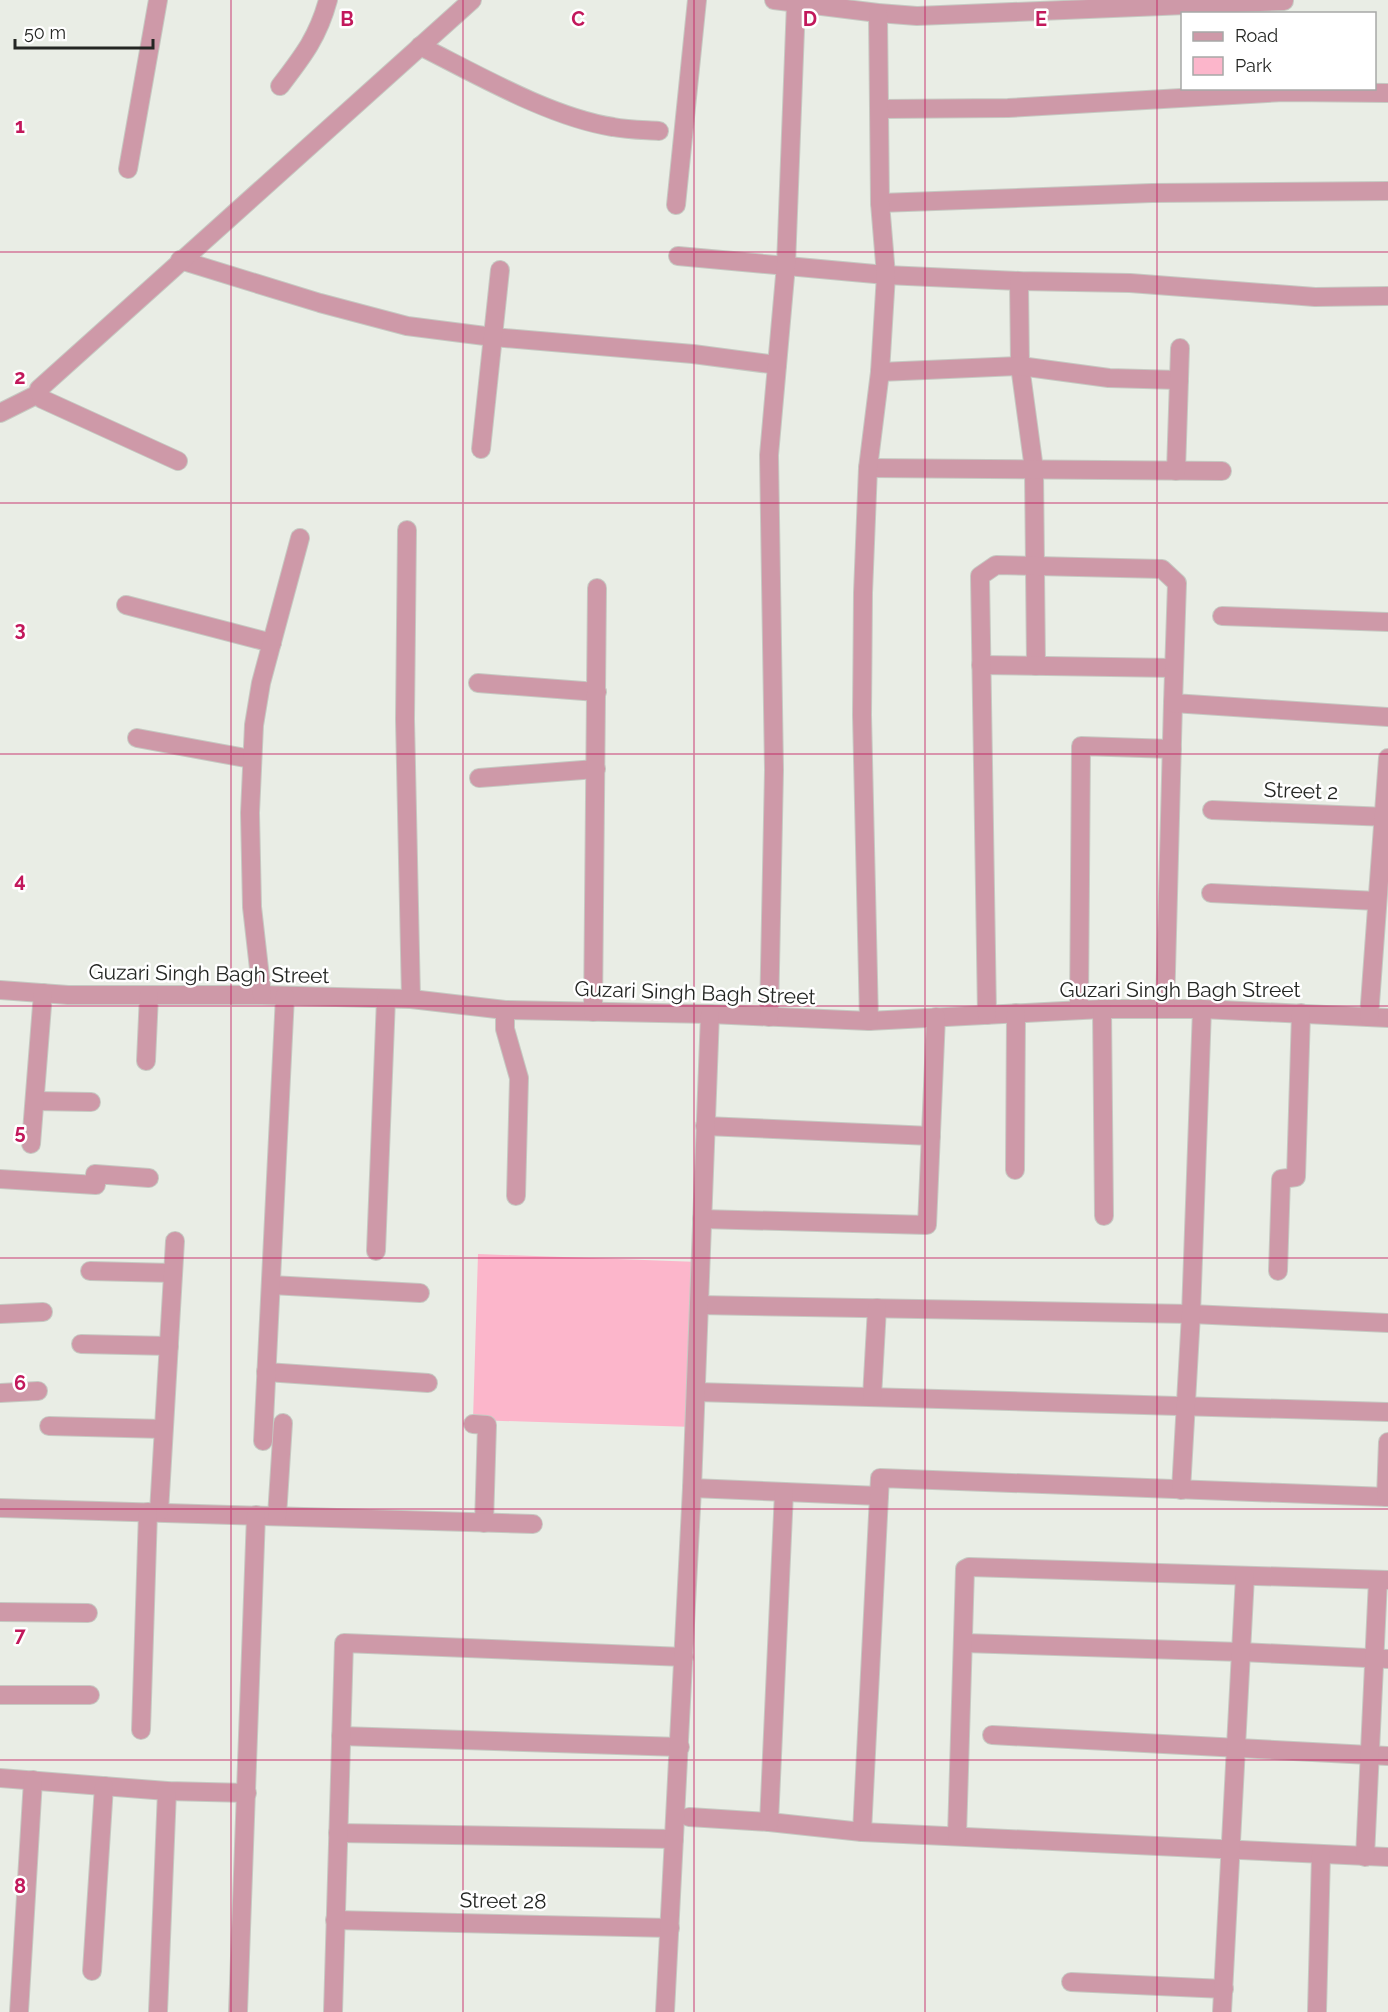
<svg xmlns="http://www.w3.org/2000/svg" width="1388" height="2012" font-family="Raleway,sans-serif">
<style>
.green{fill:#fcb6cb}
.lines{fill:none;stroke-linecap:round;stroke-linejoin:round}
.minor-casing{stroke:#c6c9c2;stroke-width:20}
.minor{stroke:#ce99a8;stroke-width:18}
.grid{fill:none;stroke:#c2185b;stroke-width:1.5;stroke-opacity:0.55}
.labels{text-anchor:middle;stroke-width:5;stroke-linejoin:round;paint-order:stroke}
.street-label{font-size:21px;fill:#242623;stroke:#fff}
.grid-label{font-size:20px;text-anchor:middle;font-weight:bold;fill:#c2185b;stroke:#fff;stroke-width:5;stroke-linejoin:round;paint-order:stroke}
</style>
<rect width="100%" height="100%" fill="#e9ede5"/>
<path class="green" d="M478,1254l221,8 -5,165 -221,-7z"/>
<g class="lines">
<defs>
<g id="minor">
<path d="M774,0l104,13 39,3 367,-15"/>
<path d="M420,46c58,29 130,71 193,81 15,3 31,3 46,4"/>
<path d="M280,86c23,-30 38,-49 48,-86"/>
<path d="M880,109l128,-1 276,-16 104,1"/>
<path d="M128,169l30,-169"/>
<path d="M880,203l272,-10 236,-2"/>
<path d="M676,205l21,-205"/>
<path d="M678,256l208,19 133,6 111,2 185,14 73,-1"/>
<path d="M180,260l140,43 87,23 86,11 200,17 84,11"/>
<path d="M1019,281l1,85 14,103 2,197"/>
<path d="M880,372l140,-6 89,12 70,2"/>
<path d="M0,413l40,-20"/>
<path d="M481,449l19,-179"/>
<path d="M178,461l-136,-62 -3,-10 433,-389"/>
<path d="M868,468l354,3"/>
<path d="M1176,471l4,-123"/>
<path d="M407,530l-2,189 6,280"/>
<path d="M126,605l146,38"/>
<path d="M1222,616l166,6"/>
<path d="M981,665l193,3"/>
<path d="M478,683l119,9"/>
<path d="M137,738l114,21"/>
<path d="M479,778l117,-9"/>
<path d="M1212,810l176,7"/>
<path d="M1211,893l166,8"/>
<path d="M0,990l68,5h194l149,4 94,11 205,4 159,7 233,-12h100l186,9"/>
<path d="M262,995l-10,-88 -2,-94 4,-88 7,-42 39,-145"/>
<path d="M1102,1009l2,207"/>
<path d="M1165,1009l8,-306"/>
<path d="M505,1010v19l14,49 -3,118"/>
<path d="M1079,1010l2,-264 91,3"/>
<path d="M593,1012l4,-424"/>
<path d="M987,1015l-7,-439 16,-11 166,4 15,14 -4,120 215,14"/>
<path d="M769,1017l5,-247 -5,-315 17,-190 10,-262"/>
<path d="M1369,1017l19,-259"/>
<path d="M869,1021l-7,-306 1,-122 5,-125 12,-96 6,-97 -6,-72 -2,-190"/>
<path d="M146,1061l3,-66"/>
<path d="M35,1101l56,1"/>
<path d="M705,1126l226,10"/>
<path d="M31,1144l12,-151"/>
<path d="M1015,1170l1,-157"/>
<path d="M0,1179l96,6 -1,-11 54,4"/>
<path d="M702,1219l225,6 9,-208"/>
<path d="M376,1251l10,-252"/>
<path d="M90,1271l83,2"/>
<path d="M1278,1271l3,-92 15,-2 5,-164"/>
<path d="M271,1285l149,8"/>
<path d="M699,1305l492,9 197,9"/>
<path d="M0,1314l43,-2"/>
<path d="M81,1344l88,2"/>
<path d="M266,1372l162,11"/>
<path d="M696,1392l692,20"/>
<path d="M0,1393l38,-2"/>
<path d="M872,1397l5,-89"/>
<path d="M473,1424l14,1 -3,98"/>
<path d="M49,1426l114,3"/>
<path d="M263,1441l22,-445"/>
<path d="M692,1488l187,8 1,-18 508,19"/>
<path d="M1181,1490l10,-176 11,-305"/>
<path d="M1386,1497l2,-55"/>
<path d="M0,1508l533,16"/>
<path d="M159,1512l16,-271"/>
<path d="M277,1516l6,-93"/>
<path d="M0,1612l88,1"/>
<path d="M964,1643l277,9 147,7"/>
<path d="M0,1695h90"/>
<path d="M141,1730l7,-218"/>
<path d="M992,1735l396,21"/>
<path d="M341,1736l339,11"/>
<path d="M0,1778l167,13 80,2"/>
<path d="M689,1817l80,5 93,10 526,25"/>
<path d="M769,1822l15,-330"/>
<path d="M862,1832l17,-336"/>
<path d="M338,1833l336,6"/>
<path d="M957,1836l8,-267 4,-2 419,13"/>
<path d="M1365,1857l13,-277"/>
<path d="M335,1920l335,8"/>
<path d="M92,1971l12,-185"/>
<path d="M1071,1982l153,7"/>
<path d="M19,2012l14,-232"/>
<path d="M158,2012l9,-221"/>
<path d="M238,2012l18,-497"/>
<path d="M333,2012l11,-369 340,14"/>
<path d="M665,2012l27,-524 18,-474"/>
<path d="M1222,2012l23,-436"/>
<path d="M1317,2012l4,-158"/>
</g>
</defs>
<use href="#minor" class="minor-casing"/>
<use href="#minor" class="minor"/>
</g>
<path class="grid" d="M231,0v2012M463,0v2012M694,0v2012M925,0v2012M1157,0v2012M0,252h1388M0,503h1388M0,754h1388M0,1006h1388M0,1258h1388M0,1509h1388M0,1760h1388"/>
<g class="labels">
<g class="street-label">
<text transform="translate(1301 791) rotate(2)" y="7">Street 2</text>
<text transform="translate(209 974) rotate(1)" y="7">Guzari Singh Bagh Street</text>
<text x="1180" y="997">Guzari Singh Bagh Street</text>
<text transform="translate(695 993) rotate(2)" y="7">Guzari Singh Bagh Street</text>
<text transform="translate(503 1901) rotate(1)" y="7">Street 28</text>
</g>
</g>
<g class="grid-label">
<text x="347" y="26">B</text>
<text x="578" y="26">C</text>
<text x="810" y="26">D</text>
<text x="1041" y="26">E</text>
<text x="20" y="133">1</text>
<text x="20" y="384">2</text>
<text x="20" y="636">3</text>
<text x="20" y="887">4</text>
<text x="20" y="1139">5</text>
<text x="20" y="1390">6</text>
<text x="20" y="1642">7</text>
<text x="20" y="1893">8</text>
</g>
<rect x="1181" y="12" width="195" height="78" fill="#ffffff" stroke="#a7a8a7" stroke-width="1.5"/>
<rect x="1193" y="32" width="30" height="9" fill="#ce99a8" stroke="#a7a8a7" stroke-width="1.5"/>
<text x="1235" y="42" font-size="18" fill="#242623">Road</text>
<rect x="1193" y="57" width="30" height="18" fill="#fcb6cb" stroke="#a7a8a7" stroke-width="1.5"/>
<text x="1235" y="72" font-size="18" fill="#242623">Park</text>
<path d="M15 39v9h138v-9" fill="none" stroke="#242623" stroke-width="3"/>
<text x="24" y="39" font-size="18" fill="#242623" stroke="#ffffff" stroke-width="4.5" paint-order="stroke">50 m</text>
</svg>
